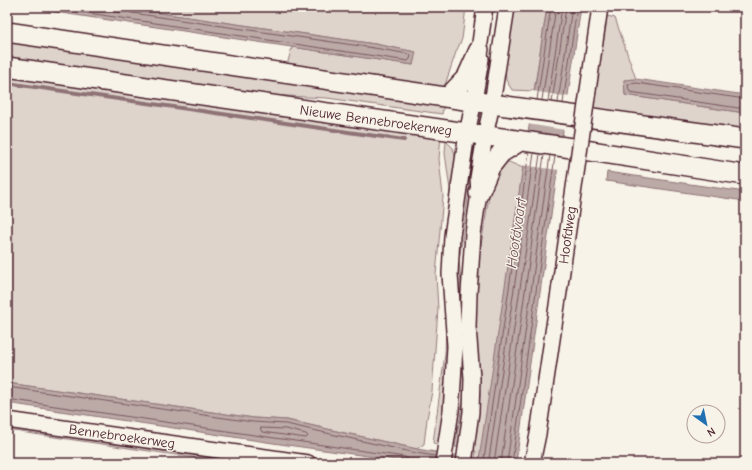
<svg xmlns="http://www.w3.org/2000/svg" width="752" height="470" font-family="'Comic Neue',sans-serif">
<style>
.green{fill:#ded4cc;stroke:#947a7c}
.water{fill:#bcaaa7;stroke:#8e7275}
.pier{fill:#f7f3e8}
.lines{fill:none;stroke-linecap:round;stroke-linejoin:round}
.shore{stroke:#78575d;stroke-width:1}
.stream{stroke:#8e7275;stroke-width:4}
.minor-casing{stroke:#4a1f2b;stroke-width:18}
.major-casing{stroke:#4a1f2b;stroke-width:22}
.minor{stroke:#f7f3e8;stroke-width:15}
.major{stroke:#f7f3e8;stroke-width:19}
.minor-bridge-casing{stroke:#4a1f2b;stroke-width:18;stroke-linecap:butt}
.minor-bridge{stroke:#f7f3e8;stroke-width:15}
.labels{text-anchor:middle;stroke-width:3;stroke-linejoin:round;paint-order:stroke}
.street-label{font-size:14px;fill:#4a1f2b;stroke:#f7f3e8}
.water-label{font-size:15px;font-style:italic;fill:#6c4950;stroke:#f7f3e8}
</style>
<rect width="100%" height="100%" fill="#f7f3e8"/>
<filter id="ink" filterUnits="userSpaceOnUse"><feTurbulence type="fractalNoise" baseFrequency=".025" numOctaves="2"/><feDisplacementMap in="SourceGraphic" scale="8" xChannelSelector="R" yChannelSelector="G"/><feConvolveMatrix kernelMatrix="1 2 1 2 8 2 1 2 1" color-interpolation-filters="sRGB"/></filter>
<g filter="url(#ink)">
<g class="green">
<path d="M118,7h348l-4,32 -6,13 -12,36 -157,-23 5,-18 121,18 2,-13 -40,-8z"/>
<path d="M513,7h34l-13,84 -22,-1 -6,-10 -1,-14z"/>
<path d="M607,16l8,2 21,61 -12,1 1,15 120,18v20l-153,-23z"/>
<path d="M7,35l437,70 -2,9 -115,-16 -141,-7 -179,-25z"/>
<path d="M7,74l434,61 -2,24 4,37 -7,79 2,34 -6,82 -5,28 -3,25 -7,5 -130,-29 -33,-2 -247,-35z"/>
<path d="M446,141l7,7 4,14 -7,163 -8,120 -9,-2 12,-89 1,-31 -3,-45 2,-42 5,-46 -5,-37z"/>
<path d="M473,145l1,12 -15,104 8,83 -5,103h-7l8,-47 2,-30 -11,-113 14,-101z"/>
<path d="M501,162h8l14,6 -43,291 -5,-1 1,-7 -3,-1 7,-55 -5,-64 -1,-43 20,-122z"/>
<path d="M7,425l261,38h-38l-223,-33z"/>
</g>
<g class="water">
<path d="M21,7h97l257,37 41,8 -3,13z"/>
<path d="M547,7h34l-13,88 -52,367 4,1h-102l-138,-19 -273,-41v-20l247,35 33,2 130,29 62,10z"/>
<path d="M636,79l109,16v18l-120,-18 -1,-15z"/>
<path d="M607,172l138,20v9l-139,-20z"/>
</g>
<g class="pier">
<path d="M532,91l38,6 -5,33 -38,-6z"/>
<path d="M526,131l38,5 -5,34 -38,-5z"/>
</g>
<g class="lines">
<g class="shore">
<path d="M48,7l360,54 2,-2 1,-3 -2,-2 -35,-6 -242,-35 -4,-2v-4"/>
<path d="M82,7l39,6 2,-2v-4"/>
<path d="M745,99l-108,-16 -8,1 -1,1 1,5 1,2 115,17"/>
<path d="M537,100l14,-93"/>
<path d="M542,100l14,-93"/>
<path d="M548,101l14,-94"/>
<path d="M552,102l14,-95"/>
<path d="M558,102l14,-95"/>
<path d="M563,103l14,-96"/>
<path d="M7,387l246,35 33,2 130,29 19,3"/>
<path d="M7,399l398,58 3,2 1,4"/>
<path d="M261,428l25,1 20,5 2,2 -2,2 -44,-6 -1,-2z"/>
<path d="M473,462c4,1 9,2 11,-3l45,-307"/>
<path d="M487,463l2,-4 45,-306"/>
<path d="M494,463l46,-309"/>
<path d="M501,463l43,-308"/>
<path d="M507,463l43,-308"/>
<path d="M512,463l43,-307"/>
</g>
<path class="stream" d="M7,83l397,57"/>
<defs>
<g id="minor">
<path d="M7,420l301,43"/>
<path d="M443,463l8,-52 2,-28 2,-37 -5,-72 2,-38 15,-103 7,-32 7,-42 -2,-9 6,-43"/>
<path d="M464,463l7,-51 1,-34 -4,-51 1,-33 4,-60 6,-41 -1,-15 7,-42 7,-32 15,-97"/>
<path d="M532,463l6,-29 22,-149"/>
</g>
<g id="major">
<path d="M7,32l485,72 253,35"/>
<path d="M7,67l558,80 180,28"/>
<path d="M448,97l19,-20 12,-27"/>
<path d="M479,193l11,-26 11,-14 19,-12"/>
</g>
</defs>
<use href="#minor" class="minor-casing"/>
<use href="#major" class="major-casing"/>
<use href="#minor" class="minor"/>
<use href="#major" class="major"/>
<defs>
<path id="minor-bridge" d="M560,285l40,-278"/>
</defs>
<use href="#minor-bridge" class="minor-bridge-casing"/>
<use href="#minor-bridge" class="minor-bridge"/>
</g>
</g>
<g class="labels">
<g class="street-label">
<text transform="translate(376 120) rotate(8)" y="5">Nieuwe Bennebroekerweg</text>
<text transform="translate(567 235) rotate(-82)" y="5">Hoofdweg</text>
<text transform="translate(122 436) rotate(8)" y="5">Bennebroekerweg</text>
</g>
<g class="water-label">
<text transform="translate(516 233) rotate(-82)" y="5">Hoofdvaart</text>
</g>
</g>
<rect width="752" height="470" fill="none" stroke="#f7f3e8" stroke-width="24"/>
<rect x="12" y="12" width="728" height="446" fill="none" stroke="#4a1f2b" stroke-width="1.5" filter="url(#ink)"/>
<g transform="translate(706 424) rotate(147)"><circle r="19" fill="#f7f3e8" stroke="#b29e9c"/>
<path d="M0-3L7 15L0 10L-7 15Z" fill="#1f6fb2"/>
<text y="-6" font-size="11" font-weight="bold" text-anchor="middle" fill="#4a1f2b">N</text>
</g>
</svg>
